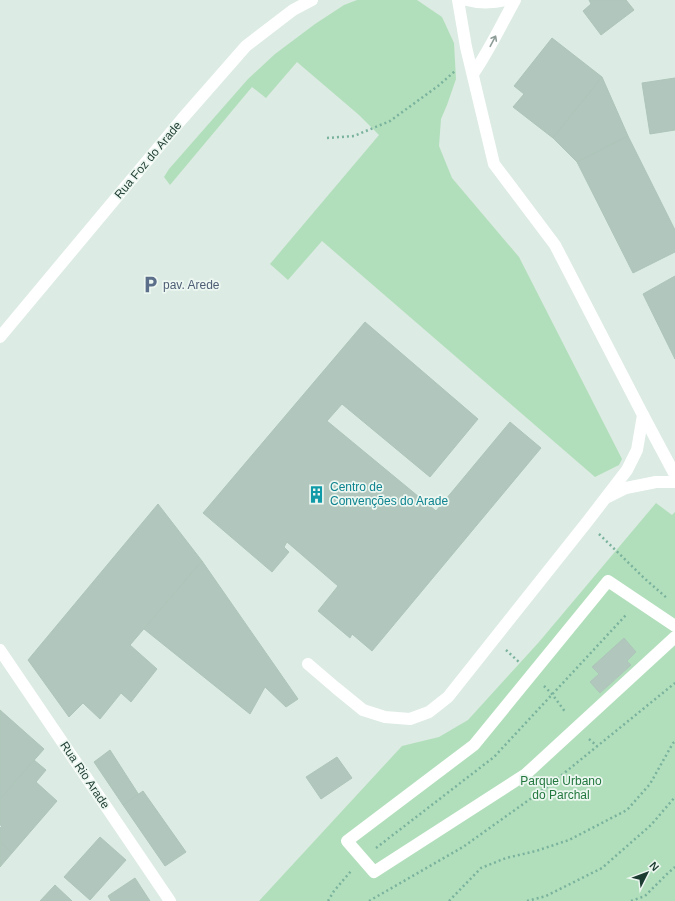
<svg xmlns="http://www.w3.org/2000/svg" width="675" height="901" font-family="Arial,sans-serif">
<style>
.green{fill:#b2dfbb}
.building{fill:#b1c6bc;stroke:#aec5ba}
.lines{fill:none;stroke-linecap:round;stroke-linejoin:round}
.path{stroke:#79b29d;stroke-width:2.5;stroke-dasharray:2 3;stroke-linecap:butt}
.lane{stroke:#fff;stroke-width:12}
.street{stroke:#fff;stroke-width:12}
.secondary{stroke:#fff;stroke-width:12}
.oneway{stroke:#8e9d98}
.labels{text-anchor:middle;stroke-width:3.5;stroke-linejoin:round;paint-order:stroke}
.street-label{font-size:12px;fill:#1c3b31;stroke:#edf7f1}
.service-label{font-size:12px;fill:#4e5e75;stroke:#edf7f1;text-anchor:start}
.culture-label{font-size:12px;fill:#0d838f;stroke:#edf7f1;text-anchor:start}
.park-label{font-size:12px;fill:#22773e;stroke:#edf7f1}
</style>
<rect width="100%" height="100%" fill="#dcebe3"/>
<g class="green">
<path d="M357,0h60l25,17 12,26 2,36 -9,26 -6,14 -2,27 13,32 67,79 103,202 -3,6 -24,12 -273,-236 -34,39 -18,-16 109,-129 -20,-20 -62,-53 -31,36 -14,-11 -82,98 -6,-8 5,-8 79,-90 27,-25 40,-30 29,-19z"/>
<path d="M656,503l16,12 3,-3v389h-416l143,-155 37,-9 29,-17 71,-78z"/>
</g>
<g class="building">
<path d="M589,0h37l8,10 -33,25 -18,-24 8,-7z"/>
<path d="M552,38l50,39 -49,61 -40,-31 11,-13 -10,-8z"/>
<path d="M602,77l26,59 -51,26 -24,-24z"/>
<path d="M675,78v52l-25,4 -8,-51z"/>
<path d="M628,136l47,94v22l-42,21 -56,-111z"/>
<path d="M675,276v83l-32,-65z"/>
<path d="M365,322l113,97 -48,58 -88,-73 -15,17 109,90 74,-89 31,26 -169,203 -20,-17 -2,4 -32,-27 20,-25 -51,-44 -3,5 5,5 -17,20 -69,-59z"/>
<path d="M158,504l44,57 -72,84 27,24 -26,33 -10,-9 -21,26 -17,-16 -14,14 -41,-57z"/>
<path d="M202,561l96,138 -12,8 -21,-20 -15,27 -106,-85z"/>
<path d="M624,638l12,14 -9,9 4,4 -31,28 -10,-11 9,-8 -7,-7z"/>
<path d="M0,710l44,39 -44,50z"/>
<path d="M110,750l29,45 -16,10 -29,-43z"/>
<path d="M337,757l15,21 -31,21 -15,-22z"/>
<path d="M34,760l12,10 -10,12 21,19 -45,52 -12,-11v-14l2,-2 -2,-1v-26z"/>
<path d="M143,791l43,61 -21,14 -42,-61z"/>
<path d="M100,837l26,23 -36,40 -26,-23z"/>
<path d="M0,842l12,11 -12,14z"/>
<path d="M135,878l15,23h-39l-3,-5z"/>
<path d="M55,885l17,16h-32z"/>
</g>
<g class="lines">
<g class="path">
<path d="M327,138l27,-2 36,-15 48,-35 17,-15"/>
<path d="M599,534l45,44 24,21"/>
<path d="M506,650l14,13"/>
<path d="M544,686l8,8 14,19"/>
<path d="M589,739l8,7"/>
<path d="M376,848l118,-91 132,-142"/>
<path d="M328,901l6,-10 17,-20"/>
<path d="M369,901l94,-54 84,-60 128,-104"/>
<path d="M449,901l32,-33 25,-10 30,-7 33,-11 58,-30 23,-26 23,-41 2,-1"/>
<path d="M527,901l19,-5 56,-28 49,-43 24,-28"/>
<path d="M631,901l14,-5 22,-22 8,-7"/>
</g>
<g class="lane">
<path d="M608,497l18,-9 30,-6h19"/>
<path d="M308,664l28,24 27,22 22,7 25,2 19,-7 19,-15 139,-175 40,-52 10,-20 6,-35"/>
</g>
<g class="street">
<path d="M458,0l8,47 28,117 61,81 88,170 32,60"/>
<path d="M473,74c16,-23 28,-49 42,-74"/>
<path d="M675,626l-67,-45 -134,164 -127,96 27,31 152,-98 149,-137"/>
<path d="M0,650l170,251"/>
</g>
<g class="secondary">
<path d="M467,0c14,4 26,3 40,0"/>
<path d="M0,337l182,-218 64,-73 47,-36 19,-10"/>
</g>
</g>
<defs><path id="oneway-shaft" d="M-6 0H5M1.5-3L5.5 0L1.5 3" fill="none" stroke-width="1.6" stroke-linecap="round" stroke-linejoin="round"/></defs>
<use class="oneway" href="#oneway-shaft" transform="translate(493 41) rotate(-62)"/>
<defs>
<symbol id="parking-bare" viewBox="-9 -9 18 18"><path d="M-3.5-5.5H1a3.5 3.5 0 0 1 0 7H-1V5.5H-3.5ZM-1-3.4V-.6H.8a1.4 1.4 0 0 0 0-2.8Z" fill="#5c6f8a" stroke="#edf7f1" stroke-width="2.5" paint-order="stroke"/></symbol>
<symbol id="building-bare" viewBox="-9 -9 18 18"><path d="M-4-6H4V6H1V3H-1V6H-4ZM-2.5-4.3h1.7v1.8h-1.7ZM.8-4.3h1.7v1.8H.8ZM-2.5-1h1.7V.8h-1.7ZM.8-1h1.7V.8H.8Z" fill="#0f9aa8" stroke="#edf7f1" stroke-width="2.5" paint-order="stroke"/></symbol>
</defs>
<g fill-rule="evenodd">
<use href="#parking-bare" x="138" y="272" width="25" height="25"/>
<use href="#building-bare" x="304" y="482" width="25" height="25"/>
</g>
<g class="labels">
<g class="street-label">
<text transform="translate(148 160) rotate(-50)" y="4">Rua Foz do Arade</text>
<text transform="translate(85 775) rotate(56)" y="4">Rua Rio Arade</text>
</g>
<g class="service-label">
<text x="163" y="289">pav. Arede</text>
</g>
<g class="culture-label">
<text x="330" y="491">Centro de<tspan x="330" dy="14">Convenções do Arade</tspan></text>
</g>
<g class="park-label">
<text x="561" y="785">Parque Urbano<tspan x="561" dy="14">do Parchal</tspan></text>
</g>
</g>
<g transform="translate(647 873) rotate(48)" stroke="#edf7f1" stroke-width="3" paint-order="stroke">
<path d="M0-3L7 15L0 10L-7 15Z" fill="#1c3b31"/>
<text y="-6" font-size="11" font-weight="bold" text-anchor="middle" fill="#1c3b31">N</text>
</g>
</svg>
